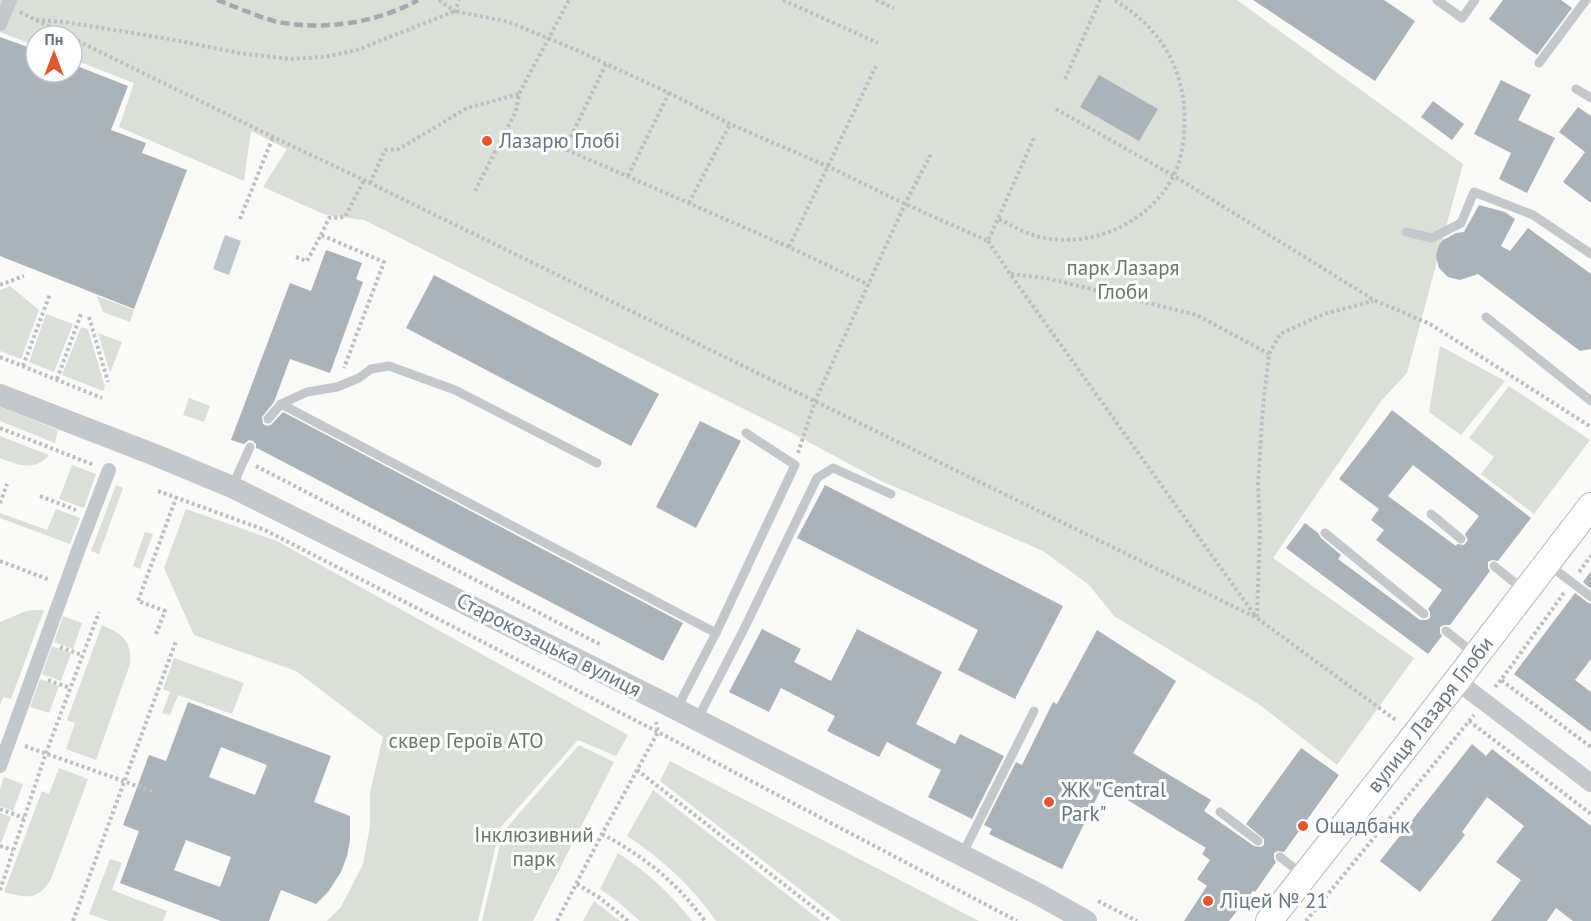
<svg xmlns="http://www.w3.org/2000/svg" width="1591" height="921" font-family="'PT Sans',sans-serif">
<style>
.green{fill:#dadfd7}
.water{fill:#bbc7cb}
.building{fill:#aab3b9;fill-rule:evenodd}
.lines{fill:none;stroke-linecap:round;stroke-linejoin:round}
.secondary-casing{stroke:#b3babf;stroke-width:28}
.path{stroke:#bbbfc2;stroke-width:4;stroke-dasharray:3 3;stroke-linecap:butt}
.service{stroke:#c3c8cc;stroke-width:9}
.pedestrian{stroke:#c3c8cc;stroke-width:14}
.minor{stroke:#c3c8cc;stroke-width:18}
.tertiary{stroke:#c3c8cc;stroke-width:22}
.secondary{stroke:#fff;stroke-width:26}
.rail{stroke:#a2aab0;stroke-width:4.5;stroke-dasharray:9 4.5;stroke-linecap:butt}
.poi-dot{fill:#e4572e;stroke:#fff;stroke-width:2}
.labels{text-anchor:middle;stroke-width:6;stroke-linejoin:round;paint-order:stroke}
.poi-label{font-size:21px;fill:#657683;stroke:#fff;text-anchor:start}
.park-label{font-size:21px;fill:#687a64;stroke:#fff}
.street-label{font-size:21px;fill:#657683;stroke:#fff}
</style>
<rect width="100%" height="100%" fill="#fafaf8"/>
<g class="green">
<path d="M0,0h1237l226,164 -56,209 -26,28 -108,157 141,100 -77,107 -77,-60 -146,-89 -25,-31 -46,-34 -164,-71 -87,-47 -428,-213 -38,-5 -63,-28 24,-38 -36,-18 -7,50 -125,-54 15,-44 -62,-24v-23h-36v10l-36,-14z"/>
<path d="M10,286l29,24 -18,49 -21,-8v-61z"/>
<path d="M97,296l37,14 -4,12 -27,-10z"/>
<path d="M46,314l27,10 -19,48 -25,-10z"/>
<path d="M81,327l7,2 17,58 -2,4 -41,-16z"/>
<path d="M98,333l24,9 -12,31z"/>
<path d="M1440,346l65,35 -44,54 -32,-23z"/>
<path d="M1509,386l81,54 -56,74 -53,-40 13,-17 -25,-19z"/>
<path d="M189,398l21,8 -6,16 -21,-7z"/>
<path d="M0,407l58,23 -3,13 -55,-22z"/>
<path d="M0,436l49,19c-14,17 -31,10 -49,3z"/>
<path d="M72,465l24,9 -12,34 -25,-9z"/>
<path d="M116,485l7,3 -24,66 -8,-3z"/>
<path d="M56,509l24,9 -10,26 -70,-26v-5l47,17z"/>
<path d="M186,509l91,32 351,194 -12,21 -38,-16 -78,88 -22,93h-151l14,-14 22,-43 7,-38v-34l13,-55 -87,-66 -102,-36 -30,-67z"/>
<path d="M145,532l8,2 -13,35 -7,-3z"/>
<path d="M35,610h9l-33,89 -8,-2 -3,8v-83l26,-11z"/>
<path d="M63,616l19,7 -9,26 -19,-7z"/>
<path d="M102,625c20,9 30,15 28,39l-34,96 -30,-11 9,-26 -8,-3z"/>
<path d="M52,646l19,7 -10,28 -19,-7z"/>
<path d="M174,658l70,25 -12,31 -54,-19 -8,20 -8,-2 8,-21 -7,-3z"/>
<path d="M40,679l19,7 -10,27 -19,-6z"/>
<path d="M579,745l35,17 -81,159h-51l21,-89z"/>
<path d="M670,761l309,160h-138l-181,-140z"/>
<path d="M59,768l29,11 -37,100c-13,22 -24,19 -47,13l38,-101 7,3z"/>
<path d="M4,777l19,7 -10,27 -13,-5v-17z"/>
<path d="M653,790l168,131h-105c-24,-35 -54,-62 -89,-85z"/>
<path d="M0,813l11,4 -10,26h-1z"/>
<path d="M618,853c29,19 53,41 74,68h-52l-23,-20 -17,-12z"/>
<path d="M110,859l12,4 -10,27 55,21 -4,10h-54l-20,-7z"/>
<path d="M594,901l26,20h-37z"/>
</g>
<path class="water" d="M225,235l16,6 -12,34 -16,-6z"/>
<g class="building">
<path d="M1253,0h131l31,21 -40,60z"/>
<path d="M1503,0h58l11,8 -35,47 -48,-36z"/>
<path d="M0,37l36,13v22h36v-8l56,22 -17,44 35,13 -4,10 45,17 -53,139 -134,-53z"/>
<path d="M1099,75l59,34 -19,32 -59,-34z"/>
<path d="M1501,80l30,15 -13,25 37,18 -28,55 -28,-14 12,-26 -37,-19z"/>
<path d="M1433,101l31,23 -12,16 -31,-23z"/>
<path d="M1578,107l13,9v87l-28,-21 22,-30 -26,-20z"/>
<path d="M1479,205l26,7 10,7 -14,27 9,5 18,-23 63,46v75l-11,2 -102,-77 -18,6 -12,-3 -9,-9 -3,-12 3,-11 4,-5 13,-7 8,-1z"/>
<path d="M326,250l36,13 -6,16 7,3 -33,91 -40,-14 -16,43 -12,15 1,7 4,2 4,-1 12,-13 400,211 -20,38 -406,-213 -1,1v-5l-3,-3 -4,-1 -5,4 -13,-4 59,-157 21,8z"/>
<path d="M434,275l225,119 -28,52 -225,-118z"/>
<path d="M1392,410l139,108 -33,43 -6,-1 -4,2v6l2,3 -40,54h-6l-4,2v6l2,3 -14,18 -142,-106 19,-25 13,10 3,5 20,17 -3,4 82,61h6l4,-2v-6l-2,-3 14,-19 -66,-50 8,-10 -13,-10 8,-11 -40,-30zM1413,465l66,51 -14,18 3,6 -4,5 -7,-1 -1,2 -68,-50z"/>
<path d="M700,421l41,20 -45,87 -40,-21z"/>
<path d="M825,485l238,121 -48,93 -57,-29 20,-40 -181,-92z"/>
<path d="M1591,571v18l-8,-7z"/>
<path d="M1575,593l12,9 4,2v55l-16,21 16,12v40l-77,-58z"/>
<path d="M762,629l39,20 -7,13 37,19 26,-52 85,43 -26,52 39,20 5,-10 44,22 -32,63 -44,-22 13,-27 -54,-28 -8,15 -52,-26 8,-15 -54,-28 -12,24 -40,-20z"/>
<path d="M1097,630l79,51 -43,72 78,47 -7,11 50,35 7,1 3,-2v-6l-18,-15 55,-76 38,27 -55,77 -6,-1 -4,2v6l2,3 -21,30 -2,-1 -24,30h-45l23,-35 -10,-7 13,-19 -8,-6 4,-6 -103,-63 -41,84 -73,-35 3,-5 -8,-4 32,-63 6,3 31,-63 4,2z"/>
<path d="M188,702l143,54 -17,46 36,14v24l-3,16 -6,16 -13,20 -12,12 -35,-14 -12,31h-48l-101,-38 19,-52 -16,-6 26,-70 17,6zM221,747l46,18 -12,30 -46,-18zM186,840l45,17 -11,30 -46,-17z"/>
<path d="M1472,744l14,12 6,-7 99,77v95h-18l-17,-13 -9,13h-56l30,-41 -25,-18 28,-36 -37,-29 -25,35 3,3 -45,57 -40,-31z"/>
</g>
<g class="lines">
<defs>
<g id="secondary">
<path id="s1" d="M1269,921l146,-186 176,-229"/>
</g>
</defs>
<use href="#secondary" class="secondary-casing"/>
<g class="path">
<path d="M439,0l16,11 4,-11"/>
<path d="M783,0l95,43"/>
<path d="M876,0l18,8"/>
<path d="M20,12l48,24"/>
<path d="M36,20l29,2 104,17 70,14 50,6 35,-2 33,-7 98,-39 54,11 72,30 88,41 61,31 97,42 78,38 83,37 46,-103"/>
<path d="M72,38l201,99 97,46 887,435 140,103"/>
<path d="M606,64l-41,85 224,98 80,38"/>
<path d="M1065,79l35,-79"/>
<path d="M1056,109l118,67 200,124 56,24 161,103"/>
<path d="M628,176l41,-83"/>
<path d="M370,183l15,-33 14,-1 68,-41 52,-14"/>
<path d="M475,191l41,-80 3,-17 50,-94"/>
<path d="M689,203l41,-79"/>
<path d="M240,219l33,-82"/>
<path d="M999,219c15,8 29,16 46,19 50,9 104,-16 128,-61 7,-13 10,-30 11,-44 5,-57 -21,-105 -70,-133"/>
<path d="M321,235l8,-17 16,-1 19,-37"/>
<path d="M988,241l22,33 246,343"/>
<path d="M789,247l87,-181"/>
<path d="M296,257l11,4 14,-26 63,27 -40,106"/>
<path d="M1011,274l35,4 151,37 72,39"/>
<path d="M0,285l24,-9"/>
<path d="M89,317l19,65"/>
<path d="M0,357l102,41"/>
<path d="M23,366l27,-72"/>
<path d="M57,379l24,-65"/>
<path d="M0,428l94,37"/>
<path d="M798,453l17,-52 90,-197 27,-52"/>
<path d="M256,466l345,179"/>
<path d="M158,491l107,39 393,202 359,189"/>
<path d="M40,496l36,14"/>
<path d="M0,503l7,-19"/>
<path d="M0,561l50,19"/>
<path d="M1579,572l12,-16"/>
<path d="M1564,593l-63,87 90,67"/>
<path d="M1257,617l3,-87 -2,-47 5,-76 6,-53 11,-20 44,-20 49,-13"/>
<path d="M156,634l9,-23 -27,-10 38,-103"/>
<path d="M60,647l22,8"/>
<path d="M48,680l22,8"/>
<path d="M1495,687l6,-7"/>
<path d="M1469,721l122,93"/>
<path d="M25,746l129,46"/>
<path d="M637,770l194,151"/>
<path d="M0,809l24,9"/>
<path d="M602,834c43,23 74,48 103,87"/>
<path d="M0,846l13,4"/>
<path d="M577,884l23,14 28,23"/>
<path d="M0,890l46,-137 53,-141"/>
<path d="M1098,901l39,20"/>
<path d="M73,921l103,-280"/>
<path d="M557,921l45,-87 56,-102 -2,-10"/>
<path d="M1306,921l168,-206"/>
</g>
<g class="service">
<path d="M1437,0l25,18 13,-18"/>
<path d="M1539,63l47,-63"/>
<path d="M1576,89l15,9"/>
<path d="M1406,232l26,6 29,-15 13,-31 59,23 58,39"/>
<path d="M1486,317l105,84"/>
<path d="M281,404l435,229"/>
<path d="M268,419l13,-15 26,-12 30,-5 22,-9 12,-9 18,-3 66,24 142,73"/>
<path d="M232,487l18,-40"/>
<path d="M1431,514l30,25"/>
<path d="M1325,533l99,81"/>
<path d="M1549,565l42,32"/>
<path d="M1494,566l31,25"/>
<path d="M1446,631l29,23"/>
<path d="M676,710l40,-77 79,-168 -49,-32"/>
<path d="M697,720l47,-91 73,-151 16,-10 58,26"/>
<path d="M1220,812l38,29"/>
<path d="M962,855l72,-144"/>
<path d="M1280,857l22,17"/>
</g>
<g class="pedestrian">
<path d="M0,24l10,-24"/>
<path d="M0,766l79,-218 30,-78"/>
</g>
<path class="minor" d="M1457,681l134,102"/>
<path class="tertiary" d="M0,395l155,60 77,32 432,216 374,191 48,27"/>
<use href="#secondary" class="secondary"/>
<path class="rail" d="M217,0c19,7 37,15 57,21 5,2 12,2 18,3 43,5 88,-3 126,-24"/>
</g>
<g class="poi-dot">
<circle cx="487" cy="141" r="6"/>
<circle cx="1049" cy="802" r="6"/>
<circle cx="1303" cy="826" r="6"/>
<circle cx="1208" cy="901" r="6"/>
</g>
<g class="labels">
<g class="poi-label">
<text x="499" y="148">Лазарю Глобі</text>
<text x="1061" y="797">ЖК "Central<tspan x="1061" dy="24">Park"</tspan></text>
<text x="1315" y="833">Ощадбанк</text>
<text x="1220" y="908">Ліцей № 21</text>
</g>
<g class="park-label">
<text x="1123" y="275">парк Лазаря<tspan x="1123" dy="24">Глоби</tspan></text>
<text x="466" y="748">сквер Героїв АТО</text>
<text x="534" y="842">Інклюзивний<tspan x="534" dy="24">парк</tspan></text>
</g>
<g class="street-label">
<text transform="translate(549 645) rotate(27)" y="7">Старокозацька вулиця</text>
<text dy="7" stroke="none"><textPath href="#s1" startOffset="262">вулиця Лазаря Глоби</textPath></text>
</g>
</g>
<g transform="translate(54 54)"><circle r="28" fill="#ffffff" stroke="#c1c8cd" stroke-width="1.5"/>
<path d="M0-4.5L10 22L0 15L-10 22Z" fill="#e4572e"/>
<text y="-9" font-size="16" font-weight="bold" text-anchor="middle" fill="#657683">Пн</text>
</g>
</svg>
